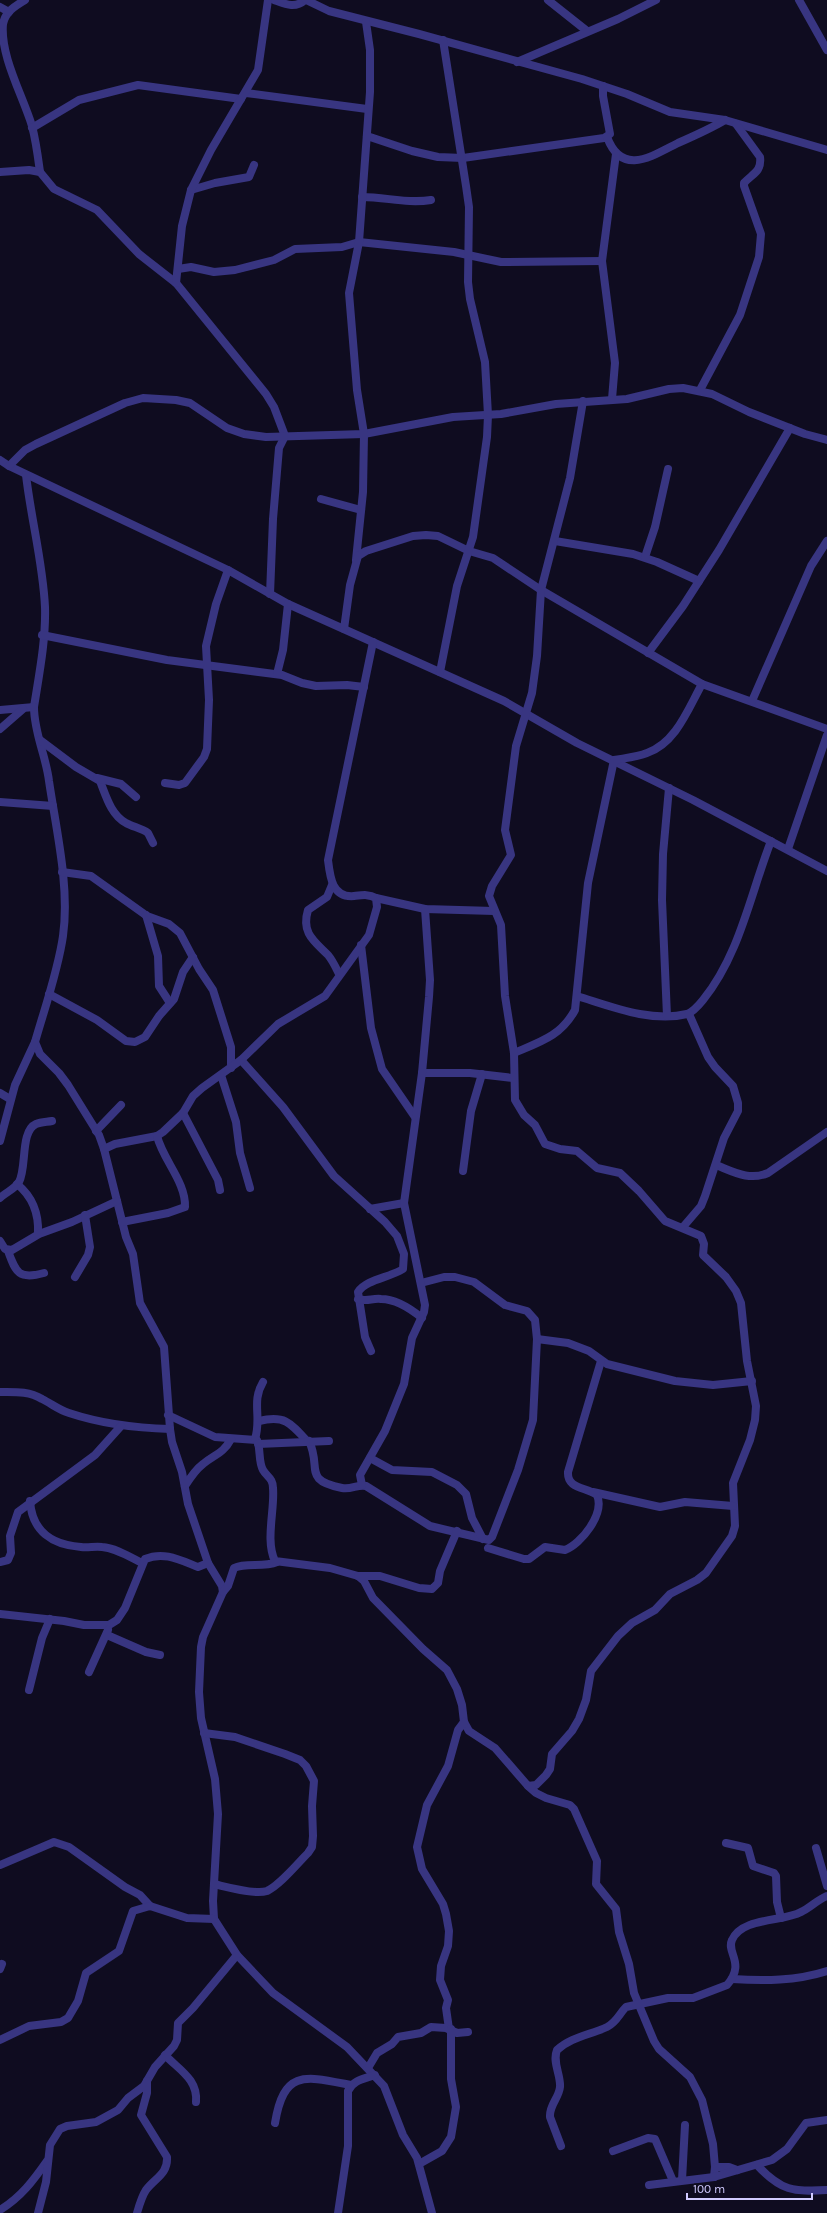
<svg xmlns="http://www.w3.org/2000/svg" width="827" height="2213" font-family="Karla,sans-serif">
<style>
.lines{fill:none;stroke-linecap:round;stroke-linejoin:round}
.minor{stroke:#383581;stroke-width:8}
</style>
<rect width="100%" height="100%" fill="#0f0c20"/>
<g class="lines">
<g class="minor">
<path d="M25,0c-10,6 -20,12 -22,24 -3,32 20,72 29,102 4,15 6,31 8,46"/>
<path d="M274,0c11,4 21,9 31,0"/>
<path d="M306,0l23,11 90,23 163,45 45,15 43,18 55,8 102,30"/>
<path d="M548,0l39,31"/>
<path d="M799,0l28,50"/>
<path d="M0,7l9,5"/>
<path d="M517,62l101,-43 38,-19"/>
<path d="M246,93l121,16"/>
<path d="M32,128l47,-28 59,-15 103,14"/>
<path d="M367,136l45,15 26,6 25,1 141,-20 6,-4 -7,-38v-10"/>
<path d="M607,137c15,40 45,19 71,6 16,-7 32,-14 47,-23"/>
<path d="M0,172l29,-2 11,2 14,17 43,21 42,44 37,29 90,111 8,13 11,29 -6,12 -6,71 -3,75"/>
<path d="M191,190l24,-7 34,-6 5,-12"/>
<path d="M362,197c24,0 45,7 69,3"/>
<path d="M178,269l13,-2 23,5 21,-2 39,-10 21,-11 47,-2 17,-5 95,10 47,10 101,-1"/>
<path d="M176,283l6,-57 9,-36 20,-40 47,-80 10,-70"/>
<path d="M700,390l40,-75 19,-58 2,-23 -17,-48v-3c8,-9 18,-11 16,-26l-24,-33"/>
<path d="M612,399l3,-36 -13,-102 14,-107"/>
<path d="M0,460l9,6 219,104 60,34 216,97 73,42 116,57 134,71"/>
<path d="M9,466l16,-16 11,-6 89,-41 18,-5 33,2 14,3 37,25 17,6 22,3 98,-3 89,-17 48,-3 55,-10 71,-5 42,-10 14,-1 29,6 37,18 56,22 22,6"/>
<path d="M26,475c5,44 17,88 19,132 1,33 -6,68 -11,100 0,26 12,49 15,74 7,48 21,106 14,155 -5,35 -18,71 -28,106l5,12 19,19 9,12 31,50 5,14 22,88 7,17 7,49 24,44 6,82 2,13 10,30 6,32 20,59 14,23 1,6 -20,45 -2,10 -2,45 2,26 14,61 3,35 -5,87 1,18 23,36 36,38 74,54 37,39 19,49 14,23 15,55"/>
<path d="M321,499l40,11"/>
<path d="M555,541l78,13 24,8 42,19"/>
<path d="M645,557l10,-30 13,-58"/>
<path d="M356,560l7,-68 1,-58 -7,-44 -8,-97 10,-51 11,-150v-42l-4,-28"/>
<path d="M344,629l6,-44 8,-29 8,-5 47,-15 13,-1 12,1 31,15 24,7 48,32 161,94 125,45"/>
<path d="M42,635l125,25 115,15 20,8 14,3 31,-1 17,2"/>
<path d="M648,653l35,-47 36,-56 71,-122"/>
<path d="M440,672l17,-86 16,-49 14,-100 1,-22 -3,-53 -15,-63 -2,-17 1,-75 -3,-21 -23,-146"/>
<path d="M277,674l6,-24 5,-46"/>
<path d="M752,701l59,-135 16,-25"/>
<path d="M0,710l34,-3"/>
<path d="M0,729l23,-20"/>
<path d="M40,740l36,27 24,14c6,15 11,34 26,42 7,4 15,5 22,10l5,10"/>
<path d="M97,778l24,6 15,13"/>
<path d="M165,783l14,2 6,-2 19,-26 3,-8 2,-49 -3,-54 10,-42 12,-34"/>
<path d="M0,802l53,4"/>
<path d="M788,849l39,-114"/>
<path d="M62,872l29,4 56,40 22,8 11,9 19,36 14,21 18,57v21"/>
<path d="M332,885l-5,12 -19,13c-7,23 6,31 20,45 5,6 8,13 11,19"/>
<path d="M376,898l49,11 69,2"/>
<path d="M146,915l12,41 1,30 11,17"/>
<path d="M361,945l10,83 11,41 33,48"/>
<path d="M49,994l48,26 29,21 9,1 10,-5 14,-21 15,-17 9,-27 10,-15"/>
<path d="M577,996c33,10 74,27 110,18 6,-2 12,-9 16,-14 37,-46 47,-105 68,-159"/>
<path d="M667,1016l-5,-116 1,-46 6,-66"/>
<path d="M514,1053c26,-11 47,-17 61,-43l13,-127 26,-123c11,-2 23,-3 33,-7 29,-10 41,-44 55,-69"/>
<path d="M241,1060l42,47 51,69 51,46 12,14 7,18 -1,15c-14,9 -36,10 -45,23l7,45 6,14"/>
<path d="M422,1073h48l43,5"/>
<path d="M221,1075l15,47 4,31 10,35"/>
<path d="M0,1093l10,6"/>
<path d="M183,1113l35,67 2,10"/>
<path d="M96,1131l25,-26"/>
<path d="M0,1141l15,-56 20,-43"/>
<path d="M104,1149l11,-5 42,-8 6,-4 20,-19 10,-17 9,-8 39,-28 37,-36 47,-28 44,-61 8,-28 -1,-9c-7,-4 -13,-3 -22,-2 -22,2 -24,-19 -26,-36l45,-218"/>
<path d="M716,1165c18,7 33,16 52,8l59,-41"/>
<path d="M463,1171l8,-60 11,-37"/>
<path d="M17,1184c16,13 22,30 21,50"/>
<path d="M0,1198c6,-6 15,-9 19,-16 8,-14 1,-51 17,-58 5,-2 11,-2 16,-3"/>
<path d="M370,1209l34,-6"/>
<path d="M122,1222l46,-9 17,-6c1,-25 -22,-47 -28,-71"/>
<path d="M683,1227l18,-21 4,-10 19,-58 14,-27v-8l-5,-17 -18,-19 -7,-10 -19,-43"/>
<path d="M0,1241l5,8 7,1 27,-16 33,-12 45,-21"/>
<path d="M8,1251c8,22 11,29 36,22"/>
<path d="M75,1277l13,-22 2,-8 -5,-32"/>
<path d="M358,1299c9,3 14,-1 23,0 15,0 30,10 41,19"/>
<path d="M537,1339l31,4 21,8 18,13 68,17 38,4 39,-4"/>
<path d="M0,1392c15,0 29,-1 42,7 10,5 17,11 27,14 33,11 66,15 101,16"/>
<path d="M168,1415l47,22 42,3c4,9 1,21 6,30 4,7 10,8 10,18 2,21 -8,53 2,73l55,7 28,8 6,5 9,17 50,51 24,21 10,19 5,16 2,17 5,9 26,17 33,38 8,-1 10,-10 4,-6 2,-15 20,-23 7,-12 7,-19 5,-29 27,-35 14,-13 23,-13 15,-16 27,-14 9,-7 26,-37 3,-10 -2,-43 17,-43 5,-20 1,-14 -9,-45 -6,-58 -5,-12 -10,-14 -23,-22 1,-11 -3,-8 -36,-15 -26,-30 -19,-18 -23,-5 -20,-17 -17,-2 -15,-5 -10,-19 -11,-10 -9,-15 -1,-47 -9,-57 -4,-71 -12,-29 3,-10 19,-31 -6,-25 11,-84 16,-53 5,-37 4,-66 29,-112 13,-77"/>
<path d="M259,1421c25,-6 31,1 48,20"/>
<path d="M255,1439c7,-22 -4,-37 8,-57"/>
<path d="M309,1441c13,27 -7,39 33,47 9,2 16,-4 24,-2l64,40 59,14 3,-3 26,-67 15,-50 4,-81 -2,-19 -8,-9 -22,-6 -31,-23 -19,-5h-11l-23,6"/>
<path d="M258,1444l71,-3"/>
<path d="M370,1458l22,12 40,2 25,13 9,9 6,24 11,21"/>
<path d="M362,1485l-2,-10 25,-44 19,-47 8,-46 12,-26 1,-7 -21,-102 18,-130 7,-76 1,-17 -5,-71"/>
<path d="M185,1486c5,-8 10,-16 18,-22 12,-10 20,-10 28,-25"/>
<path d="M593,1492l67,15 25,-5 48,4"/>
<path d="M30,1501c2,30 22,44 51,46 7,1 14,-1 21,0 14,1 28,10 40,16"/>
<path d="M488,1548l36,11h5l16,-12 20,3c16,-6 40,-36 32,-55 -11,-8 -30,-6 -29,-23l33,-111"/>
<path d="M0,1562l8,-2 3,-7 -1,-17 8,-24 77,-57 26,-29"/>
<path d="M358,1576h22l39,12 13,1 6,-6 2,-12 17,-40"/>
<path d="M223,1592l5,-6 6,-18c12,-6 29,0 43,-6"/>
<path d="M0,1614l64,7 20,4h25l8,-5 8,-12 20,-49c19,-8 35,1 53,8l10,-4"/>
<path d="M107,1635l39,17 14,3"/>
<path d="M89,1672l19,-42"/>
<path d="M29,1690l13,-52 8,-19"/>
<path d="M204,1733l31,4 50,17 15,6 6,6 8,15 -2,25 1,30 -1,11 -4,6c-11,11 -28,32 -41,38 -12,4 -40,-4 -53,-7"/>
<path d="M528,1786l8,7 10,5 24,7 4,4 23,52 -1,23 20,25 3,23 10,32 5,29 20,48 5,8 31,28 12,23 11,44 2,23 -1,10"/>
<path d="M726,1843l22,5 5,18 21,7 2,3 1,26 4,16"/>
<path d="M816,1848l11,38"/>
<path d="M0,1865l54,-23 15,5 56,40 15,8 10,11"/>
<path d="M0,1969l2,-5"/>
<path d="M732,1979c32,2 64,2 95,-8"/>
<path d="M449,2029l-3,-21 2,-8 -8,-20 1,-14 7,-20 1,-15 -3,-17 -3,-10 -21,-35 -5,-22 10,-42 21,-39 10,-36 6,-8"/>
<path d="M0,2040l29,-14 32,-4 7,-4 10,-17 8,-28 33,-22 14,-40 17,-5 37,12 27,1"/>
<path d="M165,2055c14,15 33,24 31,47"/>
<path d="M368,2068l9,-15 15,-9 6,-7 23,-4 10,-6 15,1 11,5 11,-1"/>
<path d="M275,2123c9,-54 30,-47 76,-38"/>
<path d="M561,2146l-11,-29c-1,-12 9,-19 10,-30 1,-12 -8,-25 -3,-37 14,-13 33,-15 50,-23 10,-5 12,-13 19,-20l42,-9h25l34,-13c19,-22 -1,-32 5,-45 10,-23 51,-18 69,-28 9,-4 16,-12 26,-16"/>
<path d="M613,2151l35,-13 7,1 18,42"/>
<path d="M419,2164l23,-13 9,-14 5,-30 -5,-28v-50"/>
<path d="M757,2165c24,26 36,27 70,25"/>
<path d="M715,2167h14l8,3"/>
<path d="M682,2180l3,-55"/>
<path d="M649,2185l65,-8 58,-17 15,-11 19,-26 21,-3"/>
<path d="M0,2210c21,-13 33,-29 47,-49"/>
<path d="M38,2213l8,-31 4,-37 10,-16 7,-3 29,-4 22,-12 10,-12 16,-12 11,-19 19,-21 3,-6 1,-17 15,-15 44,-53"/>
<path d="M137,2213c2,-7 5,-17 9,-23 9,-12 22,-16 21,-33l-26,-42 6,-22v-12"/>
<path d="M338,2213l10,-67v-55c5,-11 16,-12 27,-16"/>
</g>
</g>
<path d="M687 2193v6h125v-6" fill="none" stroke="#d1cbff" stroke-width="2"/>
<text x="693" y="2193" font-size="12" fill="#d1cbff" stroke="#0f0c20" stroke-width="3" paint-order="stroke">100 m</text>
</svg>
